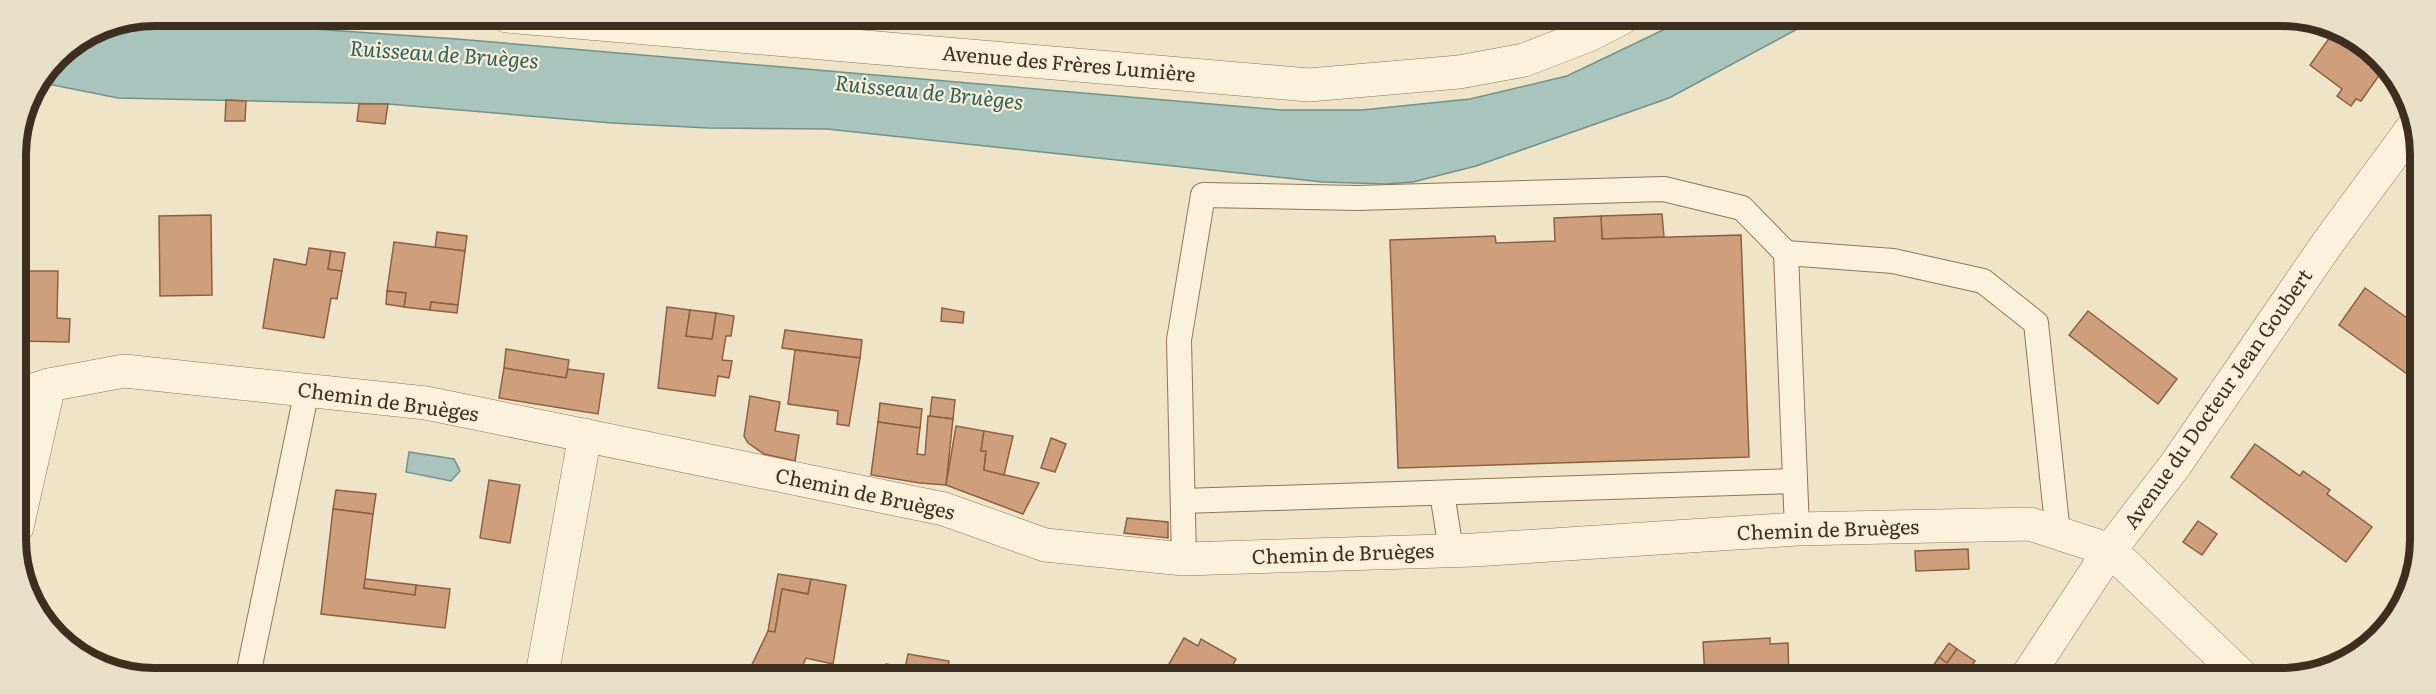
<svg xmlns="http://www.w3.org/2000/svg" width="2436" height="694" font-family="Literata,serif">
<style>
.water{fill:#a9c4bc;stroke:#6f938a;stroke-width:1.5}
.building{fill:#cf9f7d;stroke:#8d5f41;stroke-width:1.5}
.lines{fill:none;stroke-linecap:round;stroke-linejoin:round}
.service-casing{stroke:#8d765c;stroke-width:26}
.minor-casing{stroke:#8d765c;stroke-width:34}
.tertiary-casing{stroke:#8d765c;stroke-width:34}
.service{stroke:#faf1dc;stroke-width:24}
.minor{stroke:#faf1dc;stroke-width:33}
.tertiary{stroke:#faf1dc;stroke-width:33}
.labels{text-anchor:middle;stroke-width:4.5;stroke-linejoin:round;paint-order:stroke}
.street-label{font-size:20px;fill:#3d2e20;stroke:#f7eed8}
.water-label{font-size:21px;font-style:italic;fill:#2f5d5a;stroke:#f7eed8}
.rim{fill:none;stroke:#3d2e20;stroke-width:8}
</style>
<rect width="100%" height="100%" fill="#f0e4c8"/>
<g class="water">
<path d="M154,15h75l70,13 158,11 824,71h81l108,-11 97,-23 121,-58 128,1 -147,79 -193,68 -63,16 -28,2 -62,-2 -496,-53 -119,-1 -96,-5 -224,-19 -270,-6 -80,-16 18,-26 45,-31z"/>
<path d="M409,452l45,7 6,12 -9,10 -45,-9z"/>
</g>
<g class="building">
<path d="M2335,30l52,34 -26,37 -5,-2 -5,7 -14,-10 5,-7 -32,-24z"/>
<path d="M226,100l20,1 -1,20h-20z"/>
<path d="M359,104h29l-3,20 -28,-3z"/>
<path d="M1662,214l2,23 -62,2 -1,-23z"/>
<path d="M211,215l1,80 -52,1 -1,-80z"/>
<path d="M1601,216l1,23 139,-4 8,222 -351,11 -8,-228 105,-4 1,7 59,-2 -1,-23z"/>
<path d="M437,232l30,4 -2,15 -30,-3z"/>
<path d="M394,242l71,9 -7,54 -27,-3 -1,8 -26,-3 2,-14 -19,-2z"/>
<path d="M309,248l22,3 -3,18 14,2 -5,28 -6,-1 -7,40 -61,-10 11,-69 32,6z"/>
<path d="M331,251l14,2 -3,18 -14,-2z"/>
<path d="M16,271h42l-1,47 13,1 -1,23 -53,-1z"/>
<path d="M2365,288l45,32 2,-4 6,4 -1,61 -78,-56z"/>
<path d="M387,291l19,2 -2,14 -18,-3z"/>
<path d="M431,302l27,3 -1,8 -27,-3z"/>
<path d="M667,307l23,3 -4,26 26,3 4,-26 18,3 -3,20h-5l-4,24 10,1 -3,17 -11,-2 -3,20 -57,-8z"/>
<path d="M942,308l22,4 -1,11 -22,-2z"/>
<path d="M690,310l26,3 -4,26 -26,-3z"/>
<path d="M2088,311l89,68 -19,25 -89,-69z"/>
<path d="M785,330l77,10 -2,18 -78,-10z"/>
<path d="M506,349l63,11 -3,18 -62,-10z"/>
<path d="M795,350l65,8 -11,68 -12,-2 1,-13 -50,-7z"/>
<path d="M504,368l62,10 2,-9 36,5 -6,40 -99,-16z"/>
<path d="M750,396l30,6 -5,29 24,4 -4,26 -31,-7 -16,-11 -4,-7z"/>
<path d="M932,397l23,3 -2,19 -23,-3z"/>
<path d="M880,403l42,6 -2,19 -42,-6z"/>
<path d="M928,416l25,3 -7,66 -26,-2 -49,-8 7,-53 42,6 -3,26 8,1z"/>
<path d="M956,426l28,5 -3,20h5l-2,19 55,13 -16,31 -77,-29z"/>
<path d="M984,431l29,5 -9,39 -20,-5 2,-19h-5z"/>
<path d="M1051,438l15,6 -11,28 -14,-4z"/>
<path d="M2255,444l45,32 3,-5 27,19 -3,4 45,33 -26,35 -115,-85z"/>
<path d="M489,480l31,5 -10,58 -30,-5z"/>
<path d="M336,490l40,4 -3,20 -40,-5z"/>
<path d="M333,509l40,5 -9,74 51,7 1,-10 34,4 -5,39 -124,-14z"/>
<path d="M1127,518l41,4v16l-44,-5z"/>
<path d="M2198,521l19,13 -15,21 -19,-13z"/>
<path d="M1968,549l1,20 -53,2 -1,-20z"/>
<path d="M778,574l33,5 -3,15 -26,-5 -7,43 -7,-1z"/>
<path d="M365,579l51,6 -1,10 -51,-7z"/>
<path d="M811,579l35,6 -13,79 -27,-6 -8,18h-39l-10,-5 19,-40 7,1 7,-43 26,5z"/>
<path d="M1184,638l14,8 3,-7 35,20 -10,18 -64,-1z"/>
<path d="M1770,638v6l18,-1 1,35h-84l-2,-36z"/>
<path d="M1949,643l8,6 -10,14 -8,-6z"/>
<path d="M1957,649l18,12 -12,17h-38l14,-21 8,6z"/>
<path d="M908,654l41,7 -2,14 -42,-7z"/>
<path d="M886,664l61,11v-3l27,4h-90z"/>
<path d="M305,667l47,5v3h-48z"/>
<path d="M2183,669l10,7 -2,3 -15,-1z"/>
</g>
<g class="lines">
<defs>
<g id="service">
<path d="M1442,493l9,57"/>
<path d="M1183,501l612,-20"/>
<path d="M1797,529l-11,-276 107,8 90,20 53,42 22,211"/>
<path d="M1184,559l-5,-219 24,-145 155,3 306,-9 78,19 44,45"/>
<path d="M248,675l59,-285"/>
</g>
<g id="minor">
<path d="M17,395l32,-10 75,-14 302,32 518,106 101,36 139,14 290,-9 323,-21 233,-5 80,26 135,129"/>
<path d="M17,527l32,-142"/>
<path d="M542,675l43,-240"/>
</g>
<g id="tertiary">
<path d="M507,16l802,69 150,-13 65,-12 65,-25 33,-17"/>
<path d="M2026,678l84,-128 66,-86 151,-220 89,-121"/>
</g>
</defs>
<use href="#service" class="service-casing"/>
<use href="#minor" class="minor-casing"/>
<use href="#tertiary" class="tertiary-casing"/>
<use href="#service" class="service"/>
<use href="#minor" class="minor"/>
<use href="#tertiary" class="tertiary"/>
</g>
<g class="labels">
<g class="street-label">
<text transform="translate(1069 64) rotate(5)" y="7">Avenue des Frères Lumière</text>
<text transform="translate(2218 399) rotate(-55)" y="7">Avenue du Docteur Jean Goubert</text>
<text transform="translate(388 402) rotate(8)" y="7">Chemin de Bruèges</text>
<text transform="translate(865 494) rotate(12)" y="7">Chemin de Bruèges</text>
<text transform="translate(1828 530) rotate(-2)" y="7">Chemin de Bruèges</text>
<text transform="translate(1343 554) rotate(-2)" y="7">Chemin de Bruèges</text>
</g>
<g class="water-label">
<text transform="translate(444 55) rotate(4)" y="7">Ruisseau de Bruèges</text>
<text transform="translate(929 93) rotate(6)" y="7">Ruisseau de Bruèges</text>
</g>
</g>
<path d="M0 0H2436V694H0ZM155 26H2281A129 129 0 0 1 2410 155V539A129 129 0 0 1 2281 668H155A129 129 0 0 1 26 539V155A129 129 0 0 1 155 26Z" fill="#e8dfc9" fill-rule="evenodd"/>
<path class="rim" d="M155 26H2281A129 129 0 0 1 2410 155V539A129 129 0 0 1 2281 668H155A129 129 0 0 1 26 539V155A129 129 0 0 1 155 26Z"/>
</svg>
